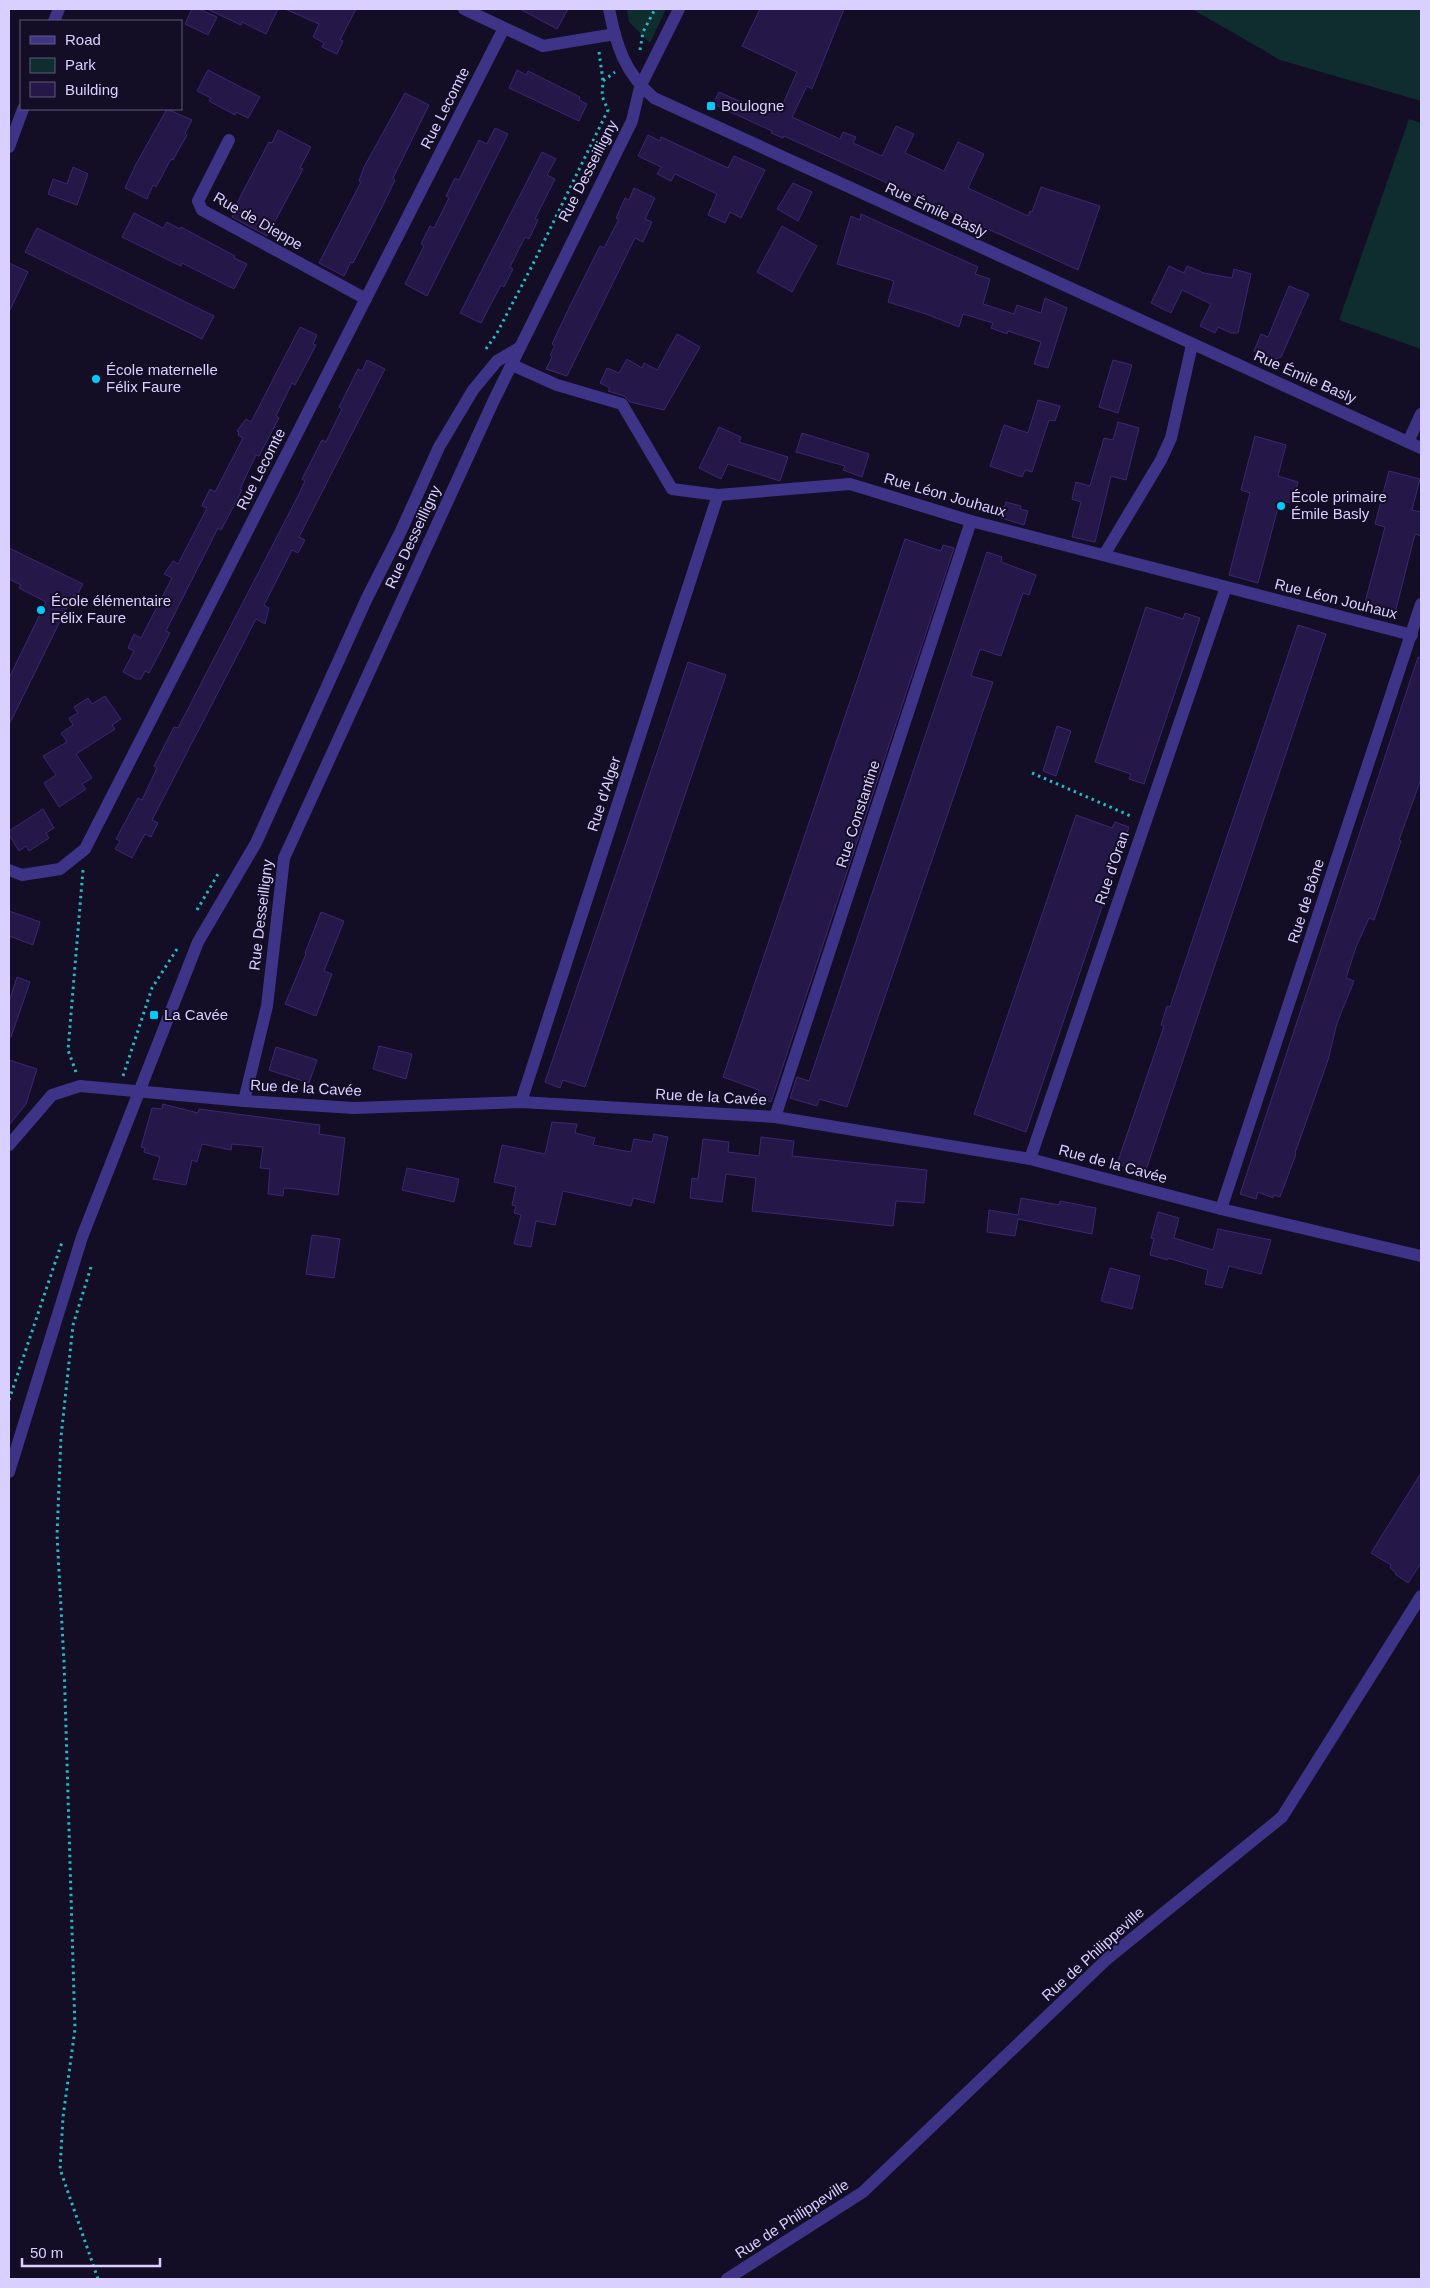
<svg xmlns="http://www.w3.org/2000/svg" width="1430" height="2288" font-family="Helvetica,sans-serif">
<style>
.green{fill:#0f2d2f}
.building{fill:#251747;stroke:#3d2775}
.lines{fill:none;stroke-linecap:round;stroke-linejoin:round}
.path{stroke:#25babe;stroke-width:3;stroke-dasharray:2.5 4;stroke-linecap:butt}
.minor{stroke:#3e3487;stroke-width:12}
.poi-dot{fill:#00ccfb;stroke:#130d25;stroke-width:2}
.labels{text-anchor:middle;stroke-width:4;stroke-linejoin:round;paint-order:stroke}
.poi-label{font-size:15px;fill:#dad0ff;stroke:#130d25;text-anchor:start}
.street-label{font-size:15px;fill:#dad0ff;stroke:#130d25}
</style>
<rect width="100%" height="100%" fill="#130d25"/>
<g class="green">
<path d="M627,9h39l-16,34 -21,-21z"/>
<path d="M1192,9h229v92l-141,-41z"/>
<path d="M1409,119l12,4v226l-82,-29z"/>
</g>
<g class="building">
<path d="M192,9h7l18,8 -9,18 -23,-11z"/>
<path d="M207,9h71l-12,25 -24,-12 -1,3z"/>
<path d="M285,9h71l-16,31 3,1 -6,13 -15,-7 2,-4 -11,-6 6,-13z"/>
<path d="M520,9h48l-11,20z"/>
<path d="M760,9h84l-32,80 -5,-3 -15,31 48,22 3,-7 13,5 -3,6 29,13 14,-30 18,8 -9,19 39,18 14,-29 26,12 -16,34 60,28 2,-5 2,1 9,-25 59,19 -22,64 -294,-134 -1,2 -12,-5 1,-2 -59,-27 6,-12 42,19 3,-5 15,7 18,-41 -55,-26z"/>
<path d="M208,70l52,27 -12,21 -12,-6 -1,3 -26,-14 2,-3 -14,-7z"/>
<path d="M517,70l9,5 2,-4 52,26 -1,3 8,4 -8,17 -70,-33z"/>
<path d="M405,93l24,12 -36,73 2,2 -14,29 -28,54 -2,-1 -7,14 -25,-13 42,-81 -2,-1 5,-14z"/>
<path d="M167,109l25,11 -7,13 2,2 -14,25 -2,-1 -15,28 -3,-2 -6,14 -22,-11 11,-24z"/>
<path d="M495,128l13,6 -81,162 -22,-12 19,-38 -3,-2 9,-18 4,2 15,-30 -3,-2 9,-18 4,2 20,-40 8,4z"/>
<path d="M278,130l33,17 -11,21 3,1 -36,67 -35,-19 7,-13 -2,-1 32,-61 3,1z"/>
<path d="M648,135l12,6 1,-4 67,31 6,-12 31,14 -24,48 -11,-6 -5,11 -17,-8 9,-21 -42,-20 -4,7 -14,-7 4,-7 -23,-11z"/>
<path d="M542,152l14,7 -9,16 8,4 -20,40 3,1 -9,19 -4,-2 -15,30 3,2 -9,18 -3,-2 -20,38 -21,-10z"/>
<path d="M73,167l15,7 -11,31 -29,-11 5,-15 14,5z"/>
<path d="M793,183l19,9 -14,29 -21,-12z"/>
<path d="M634,188l21,10 -10,21 7,3 -9,20 -8,-4 -68,138 -21,-7 6,-12 -2,-2 5,-9 -3,-2 18,-38 30,-60 4,2 15,-29 -3,-1 9,-20 4,2z"/>
<path d="M134,213l29,15 4,-6 13,7 1,-2 54,29 -1,2 13,6 -13,25 -52,-26 -1,3 -59,-29z"/>
<path d="M861,214l117,53 -3,7 15,5 -7,25 31,10 3,-9 24,8 4,-15 22,10 -19,60 -14,-4 7,-22 -33,-11 -1,3 -16,-6 2,-5 -30,-9 -4,13 -33,-13 -38,-12 6,-21 -57,-17 14,-48 9,4z"/>
<path d="M782,226l35,20 -25,46 -35,-20z"/>
<path d="M37,228l177,88 -12,23 -177,-87z"/>
<path d="M9,263l19,9 -19,40z"/>
<path d="M1169,266l15,7 3,-7 17,7 28,5 2,-9 17,5 -13,59h-7l-13,-6 -3,6 -15,-7 11,-22 -29,-14 -11,23 -20,-10z"/>
<path d="M1289,286l20,8 -28,63 -8,3 -19,-9 7,-17 7,3z"/>
<path d="M300,327l17,8 -4,9 3,1 -21,40 -3,-2 -16,33 3,2 -20,38 -3,-1 -16,34 2,1 -13,25 -8,15 -3,-2 -52,103 4,2 -21,40 -4,-2 -4,8h-5l-13,-7 11,-21 -6,-3 6,-14 7,4 31,-60 -8,-4 9,-13 5,3 29,-56 -5,-2 1,-3 7,-14 5,3 28,-54 -5,-3 1,-3 -2,-1 9,-12 5,3z"/>
<path d="M677,334l23,13 -36,63 -34,-8 -6,-6 -16,-5 2,-3 -10,-5 7,-15 12,5 8,-14 15,9 2,-5 13,7z"/>
<path d="M367,360l18,9 -86,168 6,3 -7,13 -6,-3 -28,55 5,3 -4,16 -9,-5 -104,201 6,3 -7,14 -6,-3 -13,24 -17,-9 5,-8 -4,-2 22,-41 4,2 15,-32 -3,-2 20,-39 4,1 121,-234 6,-13 -3,-2 20,-39 4,2 9,-19 7,-14 -3,-2 19,-38 4,2z"/>
<path d="M1113,360l19,5 -14,48 -19,-6z"/>
<path d="M1038,400l22,6 -5,15 -6,-1 -17,52 -7,-2 -3,7 -32,-11 14,-41 24,8z"/>
<path d="M1118,422l21,6 -13,52 -15,-4 -16,66 -23,-5 9,-35 -9,-3 4,-17 14,4 14,-48 9,2z"/>
<path d="M719,427l22,10 -2,5 49,15 -8,24 -52,-17 -7,15 -22,-11z"/>
<path d="M802,433l67,21 -7,23 -19,-7 2,-4 -49,-14z"/>
<path d="M1255,436l31,9 -8,31 20,6 -6,21 -12,-3 -22,83 -29,-8 21,-82 -9,-3z"/>
<path d="M1389,471l31,8 -8,31 9,2v24l-6,-2 -21,83 -31,-7 22,-83 -10,-3z"/>
<path d="M1006,502l15,4 -1,3 8,2 -4,14 -23,-7z"/>
<path d="M905,539l36,12 2,-6 11,3 -183,554 -14,-5 2,-7 -36,-13z"/>
<path d="M9,548l74,36 -7,13 -3,-2 -64,130v-47l37,-76 -27,-14 2,-3 -12,-6z"/>
<path d="M987,552l15,5 -1,5 35,13 -7,20 -6,-2 -22,63 -21,-7 -9,27 22,6 -146,425 -28,-8 -2,7 -27,-8 7,-21 12,4z"/>
<path d="M1146,607l37,12 2,-6 15,5 -56,166 -15,-5 2,-5 -36,-12z"/>
<path d="M1298,625l28,9 -181,539 -28,-9 47,-138 -3,-1 6,-19 3,1z"/>
<path d="M1418,657l3,1v121l-22,61 2,1 -27,79 -5,-2 -13,29 -10,31 8,3 -17,42 -9,37 -33,93 1,1 -16,43 -6,-2 -1,3 -15,-6 -2,7 -16,-5z"/>
<path d="M688,662l38,13 -141,412 -22,-7 -3,8 -15,-6z"/>
<path d="M105,696l16,23 -9,6 3,4 -39,25 16,24 -10,6 4,5 -27,18 -15,-24 12,-8 -13,-19 24,-14 -6,-9 12,-8 -4,-7 9,-5 -4,-6 14,-9 4,6z"/>
<path d="M1057,726l14,5 -15,45 -13,-5z"/>
<path d="M43,809l11,19 -8,5 3,5 -20,13 -3,-5 -7,5 -10,-16v-4z"/>
<path d="M1076,815l36,13 3,-6 14,5 -103,305 -52,-18z"/>
<path d="M9,911l31,11 -7,23 -24,-9z"/>
<path d="M321,912l23,9 -20,50 8,3 -16,42 -31,-12 21,-50 -1,-1z"/>
<path d="M17,977l13,5 -19,55h-2v-35z"/>
<path d="M379,1046l33,8 -6,25 -33,-10z"/>
<path d="M276,1047l41,13 -8,23 -40,-13z"/>
<path d="M9,1060l28,9 -11,35 -17,21z"/>
<path d="M163,1104l35,9 1,-4 121,16 -1,9 26,4 -7,57 -42,-6 -12,-1 -1,8 -15,-2 2,-25 -10,-1 3,-21 -31,-3 -1,6 -29,-6 -5,18 -5,-2 -6,25 -33,-6 7,-22 -16,-5 1,-4 -4,-1 11,-39 10,1z"/>
<path d="M552,1122l25,2 -2,9 20,5 -2,7 38,7 3,-13 18,3 2,-8 14,3 -14,66 -21,-5 -2,8 -68,-15 -8,34 -19,-4 -5,26 -17,-3 7,-29 -7,-2 2,-7 -4,-1 4,-18 -22,-5 8,-37 43,9z"/>
<path d="M761,1137l33,4 -2,15 135,14 -3,33 -28,-2 -3,25 -141,-15 4,-33 -30,-4 -4,28 -32,-4 2,-20 6,1 5,-40 26,3 -1,10 31,4z"/>
<path d="M407,1168l52,11 -5,23 -52,-12z"/>
<path d="M1021,1198l38,7 1,-4 36,7 -4,26 -74,-15 -3,17 -28,-4 2,-22 29,5z"/>
<path d="M1158,1212l21,6 -5,20 39,12 5,-21 53,11 -10,34 -32,-8 -7,22 -17,-4 3,-14 -40,-12v2l-18,-5 4,-16 -3,-1z"/>
<path d="M312,1235l28,4 -6,39 -28,-4z"/>
<path d="M1110,1268l30,8 -8,33 -31,-8z"/>
<path d="M1421,1473v90l-13,20 -13,-9 1,-1 -6,-5 1,-3 -20,-12z"/>
</g>
<g class="lines">
<g class="path">
<path d="M640,50l3,-18 12,-23"/>
<path d="M599,52l4,29"/>
<path d="M486,349l11,-16 36,-69 75,-154 -6,-14 1,-15 12,-9"/>
<path d="M1032,773l101,44"/>
<path d="M197,910l21,-36"/>
<path d="M76,1072l-8,-22 15,-180"/>
<path d="M123,1076l29,-88 25,-39"/>
<path d="M91,1267l-18,58 -12,112 -4,98 7,127 11,367 -12,88 -3,52 38,110"/>
<path d="M9,1400l53,-158"/>
</g>
<g class="minor">
<path d="M464,9l79,37 72,-12"/>
<path d="M609,9c7,36 16,65 45,89l767,350"/>
<path d="M54,21l5,-12"/>
<path d="M229,140l-31,61 4,9 164,89"/>
<path d="M9,147l14,-38"/>
<path d="M512,365l45,20 65,19 50,85 46,6 132,-11 121,37 441,114"/>
<path d="M1408,442l13,-28"/>
<path d="M1104,555l57,-95 10,-22 21,-93"/>
<path d="M9,870l13,5 38,-6 25,-20 419,-821"/>
<path d="M244,1101l23,-95 17,-148 210,-458 138,-279 8,-34 39,-78"/>
<path d="M521,1102l197,-607"/>
<path d="M775,1117l196,-596"/>
<path d="M9,1145l43,-50 28,-9 164,15 110,7 167,-6 254,15 255,42 191,50 200,47"/>
<path d="M1030,1159l196,-572"/>
<path d="M1221,1209l200,-605"/>
<path d="M9,1472l73,-235 116,-295 58,-99 111,-245 34,-67 38,-84 34,-57 24,-29 22,-13"/>
<path d="M727,2279l136,-87 244,-233 175,-142 139,-221"/>
</g>
</g>
<g class="poi-dot">
<rect x="706" y="101" width="10" height="10" rx="2.5"/>
<circle cx="96" cy="379" r="5"/>
<circle cx="1281" cy="506" r="5"/>
<circle cx="41" cy="610" r="5"/>
<rect x="149" y="1010" width="10" height="10" rx="2.5"/>
</g>
<g class="labels">
<g class="poi-label">
<text x="721" y="111">Boulogne</text>
<text x="106" y="375">École maternelle<tspan x="106" dy="17">Félix Faure</tspan></text>
<text x="1291" y="502">École primaire<tspan x="1291" dy="17">Émile Basly</tspan></text>
<text x="51" y="606">École élémentaire<tspan x="51" dy="17">Félix Faure</tspan></text>
<text x="164" y="1020">La Cavée</text>
</g>
<g class="street-label">
<text transform="translate(445 108) rotate(-63)" y="5">Rue Lecomte</text>
<text transform="translate(588 171) rotate(-63)" y="5">Rue Desseilligny</text>
<text transform="translate(936 210) rotate(25)" y="5">Rue Émile Basly</text>
<text transform="translate(258 221) rotate(30)" y="5">Rue de Dieppe</text>
<text transform="translate(1305 377) rotate(24)" y="5">Rue Émile Basly</text>
<text transform="translate(261 469) rotate(-63)" y="5">Rue Lecomte</text>
<text transform="translate(945 495) rotate(16)" y="5">Rue Léon Jouhaux</text>
<text transform="translate(413 537) rotate(-65)" y="5">Rue Desseilligny</text>
<text transform="translate(1336 599) rotate(14)" y="5">Rue Léon Jouhaux</text>
<text transform="translate(604 794) rotate(-72)" y="5">Rue d'Alger</text>
<text transform="translate(858 814) rotate(-72)" y="5">Rue Constantine</text>
<text transform="translate(1112 868) rotate(-71)" y="5">Rue d'Oran</text>
<text transform="translate(1306 901) rotate(-72)" y="5">Rue de Bône</text>
<text transform="translate(261 915) rotate(-83)" y="5">Rue Desseilligny</text>
<text transform="translate(306 1088) rotate(3)" y="5">Rue de la Cavée</text>
<text transform="translate(711 1097) rotate(3)" y="5">Rue de la Cavée</text>
<text transform="translate(1113 1164) rotate(15)" y="5">Rue de la Cavée</text>
<text transform="translate(1093 1954) rotate(-42)" y="5">Rue de Philippeville</text>
<text transform="translate(792 2219) rotate(-33)" y="5">Rue de Philippeville</text>
</g>
</g>
<rect width="1430" height="2288" fill="none" stroke="#dad0ff" stroke-width="20"/>
<rect x="20" y="20" width="162" height="90" fill="#130d25" stroke="#635b7c"/>
<rect x="30" y="36" width="25" height="8" fill="#3e3487" stroke="#635b7c"/>
<text x="65" y="45" font-size="15" fill="#dad0ff">Road</text>
<rect x="30" y="58" width="25" height="15" fill="#0f2d2f" stroke="#635b7c"/>
<text x="65" y="70" font-size="15" fill="#dad0ff">Park</text>
<rect x="30" y="82" width="25" height="15" fill="#251747" stroke="#635b7c"/>
<text x="65" y="95" font-size="15" fill="#dad0ff">Building</text>
<path d="M22 2258v8h138v-8" fill="none" stroke="#dad0ff" stroke-width="2.5"/>
<text x="30" y="2258" font-size="15" fill="#dad0ff" stroke="#130d25" stroke-width="4" paint-order="stroke">50 m</text>
</svg>
